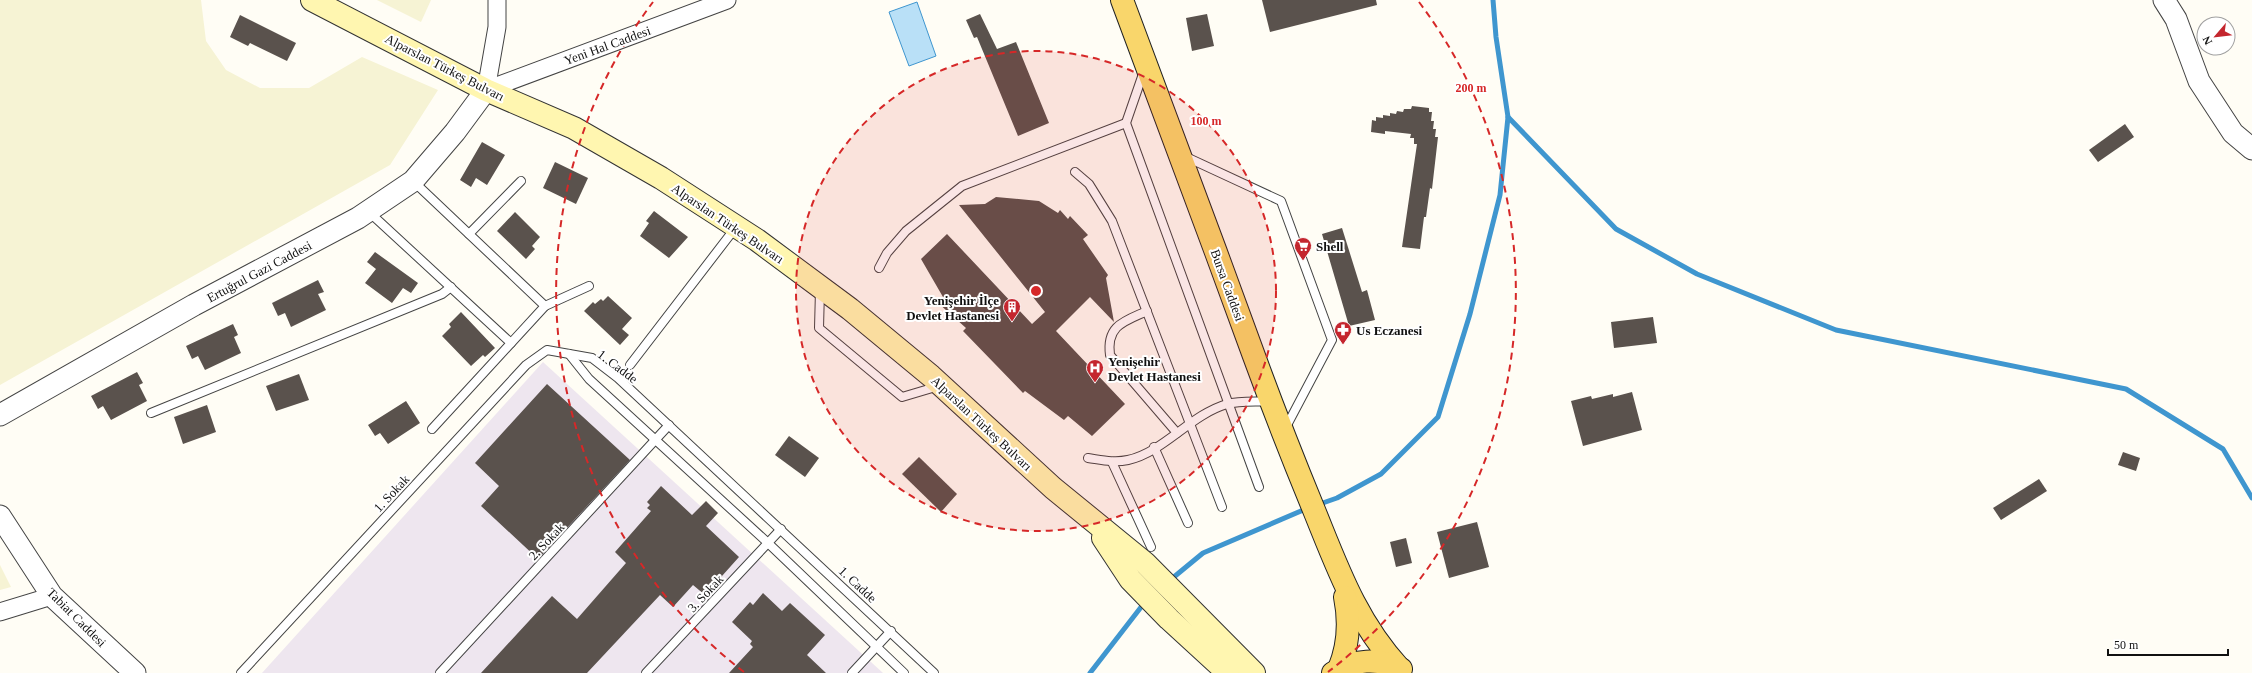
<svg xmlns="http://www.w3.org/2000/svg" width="2252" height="673" font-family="'Times New Roman',serif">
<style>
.industrial{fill:#eee6ef}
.farmland{fill:#f6f3d4}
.water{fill:#b9e0f7;stroke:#3f96cf}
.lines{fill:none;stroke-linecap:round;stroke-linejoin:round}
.stream{stroke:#3f96cf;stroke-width:5}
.building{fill:#5a524d}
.service-casing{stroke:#444;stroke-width:10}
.minor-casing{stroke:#444;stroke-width:19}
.tertiary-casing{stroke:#444;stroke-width:23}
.secondary-casing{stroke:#333;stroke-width:24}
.primary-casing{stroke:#222;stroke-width:24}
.service{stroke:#fff;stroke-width:8}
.minor{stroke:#fff;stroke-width:17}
.tertiary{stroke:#fff;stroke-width:21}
.secondary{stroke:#fff6b0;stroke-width:22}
.primary{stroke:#f9d66b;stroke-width:22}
.ring{fill:none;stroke:#d62828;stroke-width:2;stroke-dasharray:7 5}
.labels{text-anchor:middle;stroke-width:4;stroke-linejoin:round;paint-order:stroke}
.street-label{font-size:13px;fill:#111;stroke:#fff}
.poi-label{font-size:13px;font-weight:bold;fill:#111;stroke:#fff;text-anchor:start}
.centre{fill:#d62828;stroke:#fff;stroke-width:2}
.ring-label{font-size:12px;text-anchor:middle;font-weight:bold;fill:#d62828;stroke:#fff;stroke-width:4;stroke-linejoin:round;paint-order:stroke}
</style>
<rect width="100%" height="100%" fill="#fffdf5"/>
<path class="industrial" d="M543,362l340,311h-621z"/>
<g class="farmland">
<path d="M0,0h201l5,41 20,29 34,18h49l53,-31 76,33 -48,75 -390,220z"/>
<path d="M377,0h54l-10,22z"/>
<path d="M0,565l11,22 -11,3z"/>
</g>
<path class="water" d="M917,2l19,54 -27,10 -20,-54z"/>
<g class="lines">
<g class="stream">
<path d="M1508,117l108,112 81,45 139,56 290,59 97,60 29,49"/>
<path d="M1317,505l20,-7 44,-24 57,-57 32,-103 30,-119 8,-78 -12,-80 -3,-37"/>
<path d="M1169,581l34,-28 105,-45"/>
<path d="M1090,673l55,-71"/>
</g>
</g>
<g class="building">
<path d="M1262,0h114l1,5 -107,27z"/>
<path d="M980,14l17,35 19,-7 33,81 -31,13 -41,-99 -3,1 -8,-18z"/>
<path d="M1207,14l7,32 -22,5 -6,-33z"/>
<path d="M240,15l56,28 -9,18 -37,-18 -2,3 -18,-9z"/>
<path d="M1412,106l17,2v4h3l-1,9h3l-1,8h3l-1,8h3l-6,52 -2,-1 -4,29h-2l-4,32 -18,-2 15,-103h-3v-6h-4l1,-4 -26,-3v3l-14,-2 1,-12 4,1v-4l7,1v-3l7,1v-3l6,1 1,-3 6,1 1,-3h7z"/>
<path d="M2125,124l9,13 -36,25 -9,-12z"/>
<path d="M482,142l23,13 -18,30 -11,-7 -5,9 -11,-7z"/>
<path d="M555,162l33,16 -12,26 -33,-16z"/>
<path d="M996,197l43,4 19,12 2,-3 8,9 2,-3 18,19 -5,4 25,36 -2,3 8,44 -24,-25 -34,34 69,73 -33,32 -24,-20 -4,4 -39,-29 -2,2 -60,-62 3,-3 -29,-26 6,-5 -22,-38 26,-25 85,90 13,-12 -86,-107 26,-1z"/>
<path d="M654,211l34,26 -19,21 -29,-22 9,-13 -3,-2z"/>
<path d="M515,212l25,25 -8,9 3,3 -9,10 -29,-28z"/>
<path d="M1342,228l20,64 5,-2 8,30 -26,6 -27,-92z"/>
<path d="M375,252l43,31 -7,10 -8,-5 -11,15 -27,-20 11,-14 -9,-7z"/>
<path d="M318,280l6,12 -6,2 8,16 -35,17 -6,-14 -7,3 -6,-13z"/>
<path d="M608,296l24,22 -10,11 7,6 -9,10 -36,-34 9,-9 2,2 6,-5 2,2z"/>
<path d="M461,312l34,36 -10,9 -2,-2 -12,11 -29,-30 9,-9 -2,-3z"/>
<path d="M1653,317l4,26 -43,5 -3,-26z"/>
<path d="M233,324l5,11 -4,2 7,16 -36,17 -7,-14 -6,3 -6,-13z"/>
<path d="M137,372l6,11 -4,2 8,16 -36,19 -8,-14 -5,3 -7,-13z"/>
<path d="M299,374l10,26 -33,11 -10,-25z"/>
<path d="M547,384l83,76 -92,99 -57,-53 18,-20 -24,-23z"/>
<path d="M1632,392l10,38 -59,16 -12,-45 20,-5 1,3 21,-5v3z"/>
<path d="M406,401l14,22 -32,21 -8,-11 -5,3 -7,-11z"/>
<path d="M207,405l9,27 -33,12 -9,-27z"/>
<path d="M789,436l30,22 -14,19 -30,-22z"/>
<path d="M2123,452l17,6 -4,13 -18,-6z"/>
<path d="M919,457l38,37 -16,18 -39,-38z"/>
<path d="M2039,479l8,12 -46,29 -8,-12z"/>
<path d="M661,486l31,29 14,-14 12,12 -12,13 33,31 -34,38 -12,-10 -20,22 -13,-12 -73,78h-106l71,-77 25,23 49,-56 -11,-11 36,-41 -4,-3 3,-3 -3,-3z"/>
<path d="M1477,522l12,45 -40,11 -12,-46z"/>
<path d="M1406,538l6,25 -16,4 -6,-25z"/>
<path d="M763,593l19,18 8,-8 35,32 -18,20 19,18h-97l24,-26 -3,-3 2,-3 -20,-19 18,-20 3,3z"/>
</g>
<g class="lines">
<defs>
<g id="service">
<path d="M1144,71l-18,52 133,364"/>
<path d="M1184,156l97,45 51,139 -47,89"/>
<path d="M1075,172l14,12 23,37 110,286"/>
<path d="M413,181l132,125 -113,123"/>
<path d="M369,212l142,131"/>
<path d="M469,234l52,-53"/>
<path d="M879,268l8,-15 19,-22 56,-45 164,-63"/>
<path d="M820,290l-1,38 83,69 37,-11"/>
<path d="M545,306l44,-20"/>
<path d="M1147,311c-22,10 -41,14 -37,44l67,78"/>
<path d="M569,354l20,25 179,164 136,130"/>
<path d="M630,365l106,-138"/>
<path d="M151,413l291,-119 9,-7"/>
<path d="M1154,447l34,76"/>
<path d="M1088,458c14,2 26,5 40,2 36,-8 62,-45 99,-56 13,-3 29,-2 43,-3"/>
<path d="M1112,462l39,85"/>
<path d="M241,673l285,-308 21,-15 45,8 26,20 316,295"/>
<path d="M440,673l229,-248"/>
<path d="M646,673l135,-144"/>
<path d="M852,673l39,-42"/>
</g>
<g id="minor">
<path d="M486,90l241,-90"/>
<path d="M486,90l11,-63v-27"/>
<path d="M0,612l52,-16"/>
</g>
<g id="tertiary">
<path d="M2164,0l12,19 23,62 34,52 19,16"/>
<path d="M0,415l194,-110 164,-87 55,-37 42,-49 31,-42"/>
<path d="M0,516l52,80 83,77"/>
</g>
<g id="secondary">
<path d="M312,0l174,90 88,38 87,50 96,62 93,69 81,67 122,112 92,75 109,110"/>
<path d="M1103,538l27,41 39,40 59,54"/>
</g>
<g id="primary">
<path d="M1122,0c44,119 89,237 132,356 19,52 39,103 60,154 24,59 42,111 86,159"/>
<path d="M1339,669c10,-24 11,-47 6,-72"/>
<path d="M1333,673c20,-14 46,-15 68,-4"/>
</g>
</defs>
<use href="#service" class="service-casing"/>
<use href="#minor" class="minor-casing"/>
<use href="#tertiary" class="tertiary-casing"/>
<use href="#secondary" class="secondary-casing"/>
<use href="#primary" class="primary-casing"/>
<use href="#service" class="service"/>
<use href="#minor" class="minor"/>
<use href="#tertiary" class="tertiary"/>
<use href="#secondary" class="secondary"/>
<use href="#primary" class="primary"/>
</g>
<circle cx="1036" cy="291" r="240" fill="#d62828" fill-opacity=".12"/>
<g class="ring">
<circle cx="1036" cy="291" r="240"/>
<path d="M744 672A480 480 0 0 1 653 2M1419 2A480 480 0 0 1 1328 672"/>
</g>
<defs>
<symbol id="supermarket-pin" viewBox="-11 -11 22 30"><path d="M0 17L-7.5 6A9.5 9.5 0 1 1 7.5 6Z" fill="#c4262e" stroke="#fff"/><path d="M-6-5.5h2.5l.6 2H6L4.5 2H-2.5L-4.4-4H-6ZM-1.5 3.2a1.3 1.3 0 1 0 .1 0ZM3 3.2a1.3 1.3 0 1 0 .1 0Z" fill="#fff"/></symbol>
<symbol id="building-pin" viewBox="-11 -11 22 30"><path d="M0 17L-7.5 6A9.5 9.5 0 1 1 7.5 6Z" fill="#c4262e" stroke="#fff"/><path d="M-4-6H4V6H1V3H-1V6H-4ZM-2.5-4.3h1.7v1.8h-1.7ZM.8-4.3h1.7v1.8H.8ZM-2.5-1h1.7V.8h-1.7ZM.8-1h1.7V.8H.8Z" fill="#fff"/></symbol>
<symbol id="pharmacy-pin" viewBox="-11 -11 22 30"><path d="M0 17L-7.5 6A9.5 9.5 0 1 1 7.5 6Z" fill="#c4262e" stroke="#fff"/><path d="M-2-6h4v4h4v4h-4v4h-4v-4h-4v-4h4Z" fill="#fff"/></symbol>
<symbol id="hospital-pin" viewBox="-11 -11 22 30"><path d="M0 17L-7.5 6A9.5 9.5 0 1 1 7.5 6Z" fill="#c4262e" stroke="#fff"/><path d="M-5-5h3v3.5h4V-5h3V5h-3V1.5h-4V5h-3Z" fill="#fff"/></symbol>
</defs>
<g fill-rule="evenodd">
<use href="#supermarket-pin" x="1293" y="236" width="20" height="27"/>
<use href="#building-pin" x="1002" y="297" width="20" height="27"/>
<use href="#pharmacy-pin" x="1333" y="320" width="20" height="27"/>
<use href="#hospital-pin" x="1085" y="358" width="20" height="27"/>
</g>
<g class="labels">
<g class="street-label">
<text transform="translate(607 45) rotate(-20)" y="5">Yeni Hal Caddesi</text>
<text transform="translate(445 67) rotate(27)" y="5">Alparslan Türkeş Bulvarı</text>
<text transform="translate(728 223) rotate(34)" y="5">Alparslan Türkeş Bulvarı</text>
<text transform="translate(259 271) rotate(-28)" y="5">Ertuğrul Gazi Caddesi</text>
<text transform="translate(1228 285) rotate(70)" y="5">Bursa Caddesi</text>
<text transform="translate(618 366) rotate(37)" y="5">1. Cadde</text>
<text transform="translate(982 423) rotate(43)" y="5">Alparslan Türkeş Bulvarı</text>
<text transform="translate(391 493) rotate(-47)" y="5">1. Sokak</text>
<text transform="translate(546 541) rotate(-47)" y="5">2. Sokak</text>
<text transform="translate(858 584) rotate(43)" y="5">1. Cadde</text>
<text transform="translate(705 593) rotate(-47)" y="5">3. Sokak</text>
<text transform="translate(77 617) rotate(45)" y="5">Tabiat Caddesi</text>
</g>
<g class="poi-label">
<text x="1316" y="251">Shell</text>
<text x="999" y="305" text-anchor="end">Yenişehir İlçe<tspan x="999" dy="15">Devlet Hastanesi</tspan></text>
<text x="1356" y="335">Us Eczanesi</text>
<text x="1108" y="366">Yenişehir<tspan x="1108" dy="15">Devlet Hastanesi</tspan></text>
</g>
</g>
<circle cx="1036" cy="291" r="6" class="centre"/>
<g class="ring-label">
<text x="1471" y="92">200 m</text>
<text x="1206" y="125">100 m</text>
</g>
<g transform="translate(2216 36) rotate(242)"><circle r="19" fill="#ffffff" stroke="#a0a0a0"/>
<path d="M0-3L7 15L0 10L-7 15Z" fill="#c4262e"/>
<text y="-6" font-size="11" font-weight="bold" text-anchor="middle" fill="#111111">N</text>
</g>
<path d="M2108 649v6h120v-6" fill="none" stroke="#111111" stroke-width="2"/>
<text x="2114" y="649" font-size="12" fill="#111111" stroke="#ffffff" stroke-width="3" paint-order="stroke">50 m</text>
</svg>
